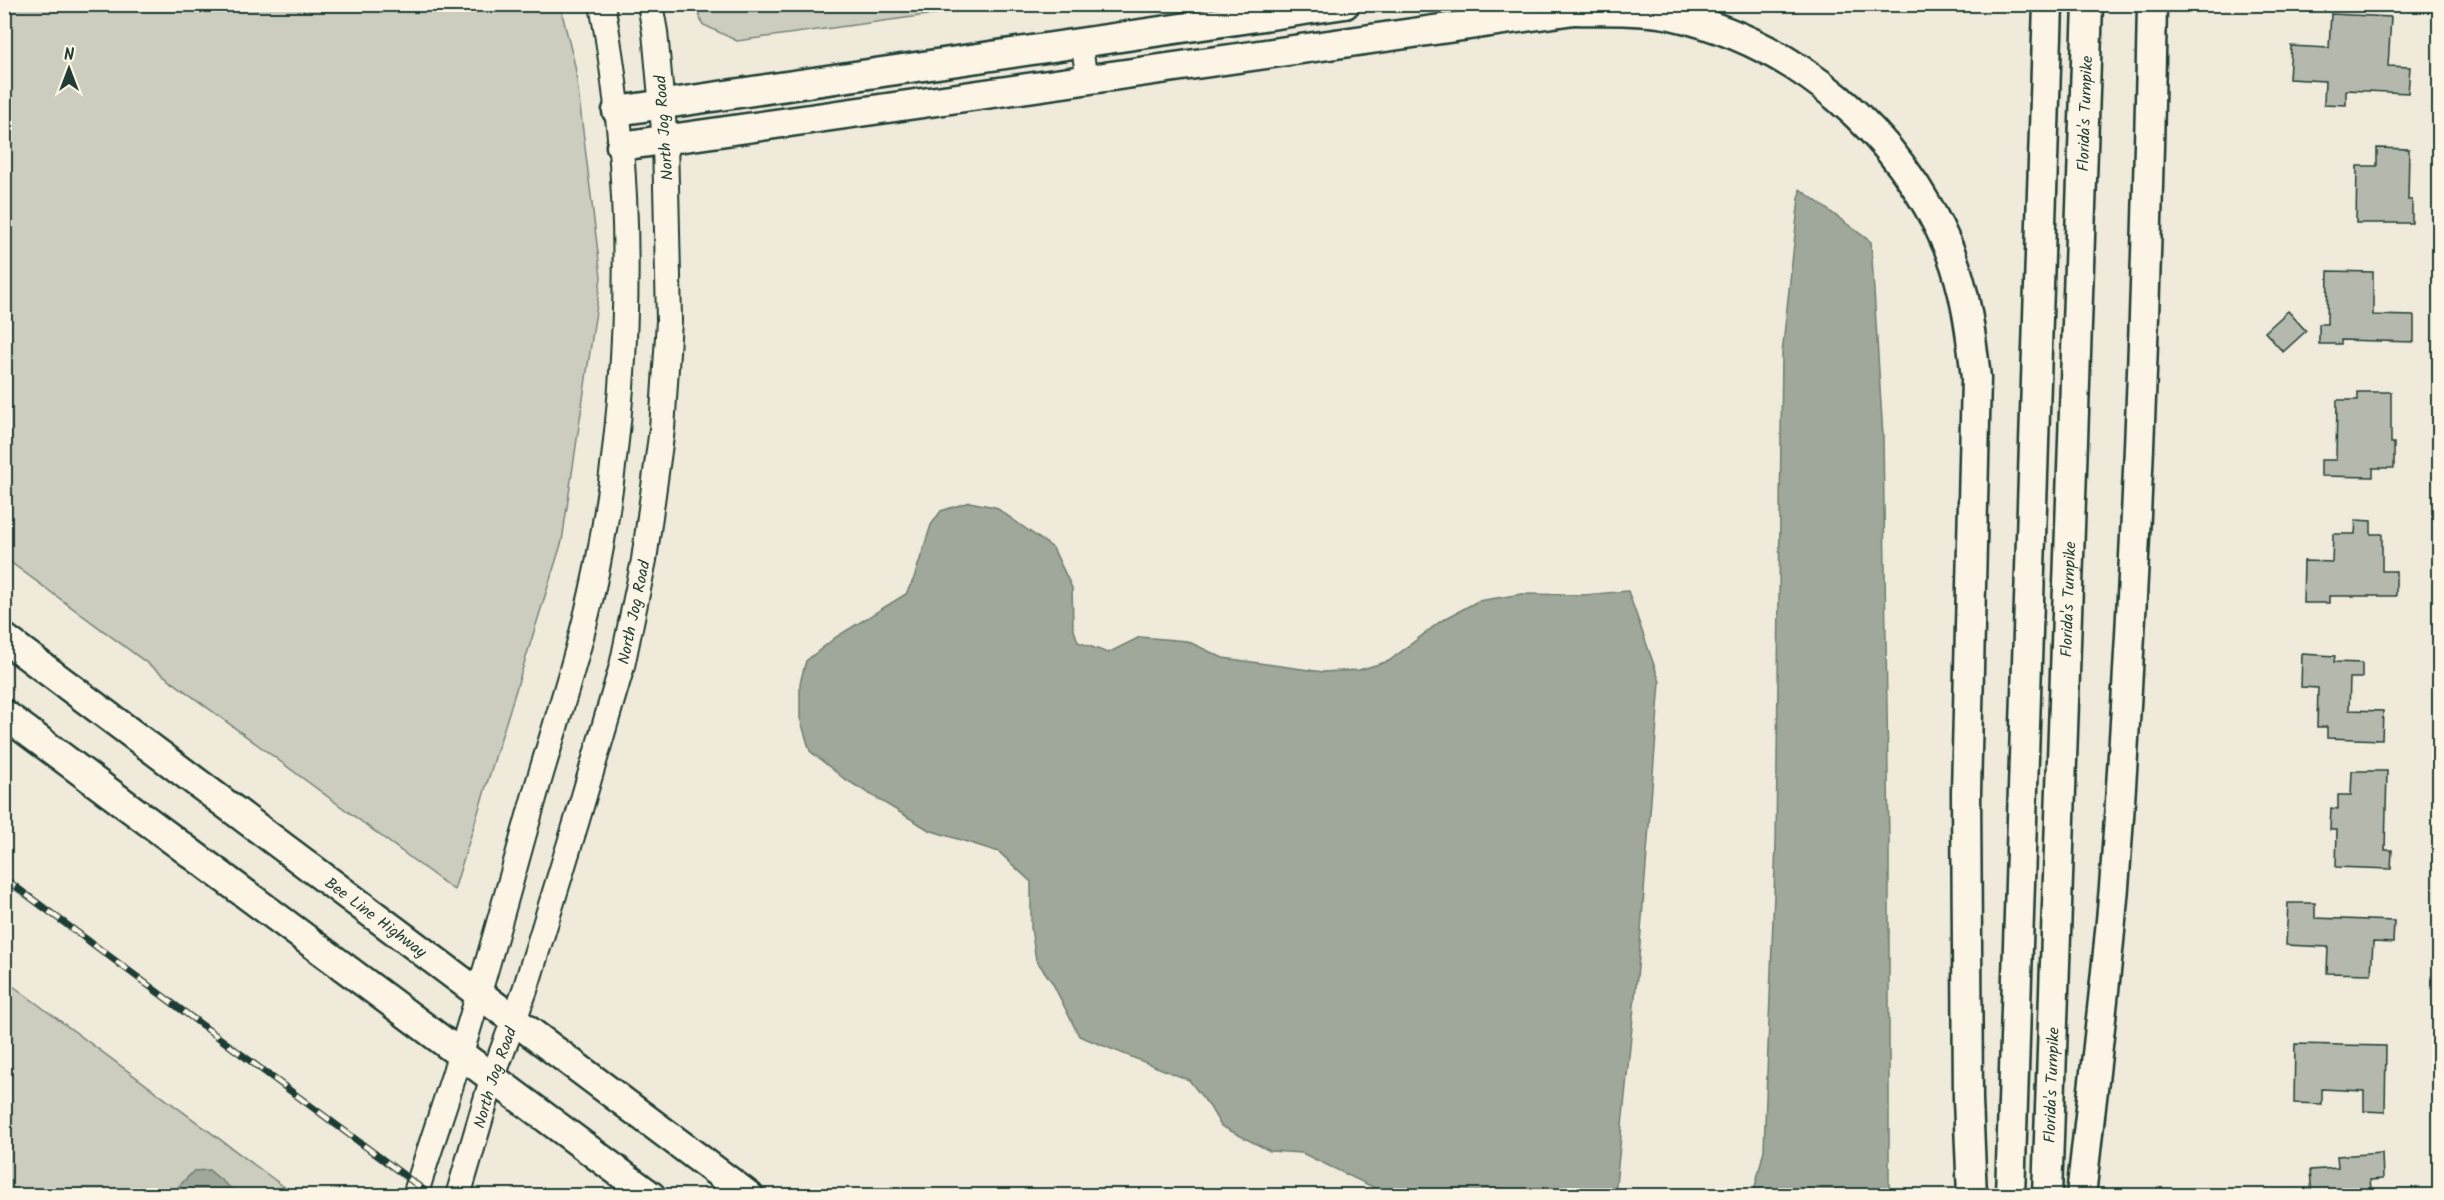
<svg xmlns="http://www.w3.org/2000/svg" width="2444" height="1200" font-family="Kalam,sans-serif">
<style>
.green{fill:#cccdbf;stroke:#76857a;stroke-width:1.5}
.water{fill:#9fa89a;stroke:#6c7d71;stroke-width:1.5}
.building{fill:#b5b9ad;stroke:#1f3d34;stroke-width:1.5}
.lines{fill:none;stroke-linecap:round;stroke-linejoin:round}
.minor-casing{stroke:#1f3d34;stroke-width:24}
.major-casing{stroke:#1f3d34;stroke-width:28}
.highway-casing{stroke:#1f3d34;stroke-width:33}
.minor{stroke:#fcf5e5;stroke-width:20}
.major{stroke:#fcf5e5;stroke-width:24}
.highway{stroke:#fcf5e5;stroke-width:28}
.rail-casing{stroke:#1f3d34;stroke-width:7}
.rail{stroke:#fcf5e5;stroke-width:4.5;stroke-dasharray:14;stroke-linecap:butt}
.labels{text-anchor:middle;stroke-width:4.5;stroke-linejoin:round;paint-order:stroke}
.street-label{font-size:16px;fill:#1f3d34;stroke:#fcf5e5}
</style>
<rect width="100%" height="100%" fill="#efeada"/>
<filter id="ink" filterUnits="userSpaceOnUse"><feTurbulence type="fractalNoise" baseFrequency=".0167" numOctaves="2"/><feDisplacementMap in="SourceGraphic" scale="12" xChannelSelector="R" yChannelSelector="G"/><feConvolveMatrix kernelMatrix="1 2 1 2 8 2 1 2 1" color-interpolation-filters="sRGB"/></filter>
<g filter="url(#ink)">
<g class="green">
<path d="M5,4l555,1 15,61 26,211 -39,264 -108,349 -449,-332z"/>
<path d="M696,5v-1l305,1 -264,36 -35,-17z"/>
<path d="M5,980l290,215h-290z"/>
</g>
<g class="water">
<path d="M1800,189l71,53 12,195 6,406v352h-136l11,-45 12,-307 6,-489z"/>
<path d="M969,502l26,5 58,41 19,40 1,39 5,15 30,11 32,-16 47,4 36,17 100,14 36,-2 30,-9 52,-40 37,-20 44,-7 63,1 43,-4 32,91 -21,275 -24,238h-233l-5,-6 -75,-36 -32,-2 -49,-25 -11,-19 -21,-27 -110,-44 -27,-54 -16,-22 -5,-32v-46l-32,-30 -70,-22 -86,-52 -33,-27 -10,-33v-35l6,-22 30,-24 70,-43 8,-16 17,-53 10,-14z"/>
<path d="M209,1170l30,25h-61l-2,-6 18,-18z"/>
</g>
<g class="building">
<path d="M2331,14l60,3 -3,49 22,1 -2,26 -62,-3v15l-22,-1 1,-23 -36,-2 2,-33 38,2z"/>
<path d="M2377,148l32,1 -1,51h4v23h-56l1,-57h20z"/>
<path d="M2328,271l45,1v43l41,1v26l-73,-2v4h-22v-20h8z"/>
<path d="M2288,311l18,20 -23,21 -18,-20z"/>
<path d="M2358,392h33v51h3v25h-21v9l-52,-1v-16h15l1,-60h21z"/>
<path d="M2356,520l15,1v13h11v37h14v25h-67v7h-26l1,-42 28,1 1,-28h22z"/>
<path d="M2302,654l33,2 -1,6 28,1v15h-12l-1,32 34,1 -1,29 -55,-2v-11h-10l1,-39 -17,-1z"/>
<path d="M2352,771h35l-2,79h7l-1,19 -55,-2 1,-37h-7l1,-22 7,1v-14h13z"/>
<path d="M2288,903h27v15l79,3 -1,22 -20,-1 -2,32 -44,-1 1,-26 -42,-2z"/>
<path d="M2295,1044l91,2 -1,66 -21,-1v-20l-42,-2v15l-28,-1z"/>
<path d="M2382,1153l1,26 -13,1 2,16h-60l-2,-26 28,-2 -1,-12z"/>
</g>
<g class="lines">
<defs>
<path id="minor" d="M1081,42l6,37"/>
<g id="major">
<path d="M415,1196c14,-47 31,-94 45,-140 28,-90 52,-181 78,-272 23,-78 49,-156 63,-237 31,-179 34,-363 1,-543"/>
<path id="s1" d="M458,1196l35,-120 32,-86 52,-170 45,-154 22,-106 18,-131 7,-108 -4,-180 -10,-109 -5,-28"/>
</g>
<g id="highway">
<path d="M1576,10c31,1 65,-1 95,5 126,28 228,117 278,234 17,41 22,86 27,129l-10,415 2,307 4,96"/>
<path d="M617,111l728,-107"/>
<path d="M621,146l974,-139"/>
<path id="s2" d="M4,638l745,558"/>
<path d="M4,714l647,482"/>
<path d="M2010,1196l38,-1192"/>
<path id="s3" d="M2047,1196l41,-1192"/>
<path d="M2081,1196c12,-112 27,-223 35,-335 20,-285 31,-571 36,-857"/>
</g>
</defs>
<use href="#minor" class="minor-casing"/>
<use href="#major" class="major-casing"/>
<use href="#highway" class="highway-casing"/>
<use href="#minor" class="minor"/>
<use href="#major" class="major"/>
<use href="#highway" class="highway"/>
<defs>
<path id="rail" d="M4,878l428,318"/>
</defs>
<use href="#rail" class="rail-casing"/>
<use href="#rail" class="rail"/>
</g>
</g>
<g class="labels">
<g class="street-label">
<text dy="6" stroke="none"><textPath href="#s3" startOffset="1083">Florida's Turnpike</textPath></text>
<text transform="translate(663 128) rotate(-94)" y="6">North Jog Road</text>
<text dy="6" stroke="none"><textPath href="#s3" startOffset="597">Florida's Turnpike</textPath></text>
<text dy="6" stroke="none"><textPath href="#s1" startOffset="610">North Jog Road</textPath></text>
<text dy="6" stroke="none"><textPath href="#s2" startOffset="465">Bee Line Highway</textPath></text>
<text dy="6" stroke="none"><textPath href="#s1" startOffset="124">North Jog Road</textPath></text>
<text dy="6" stroke="none"><textPath href="#s3" startOffset="111">Florida's Turnpike</textPath></text>
</g>
</g>
<rect width="2444" height="1200" fill="none" stroke="#fcf5e5" stroke-width="24"/>
<rect x="12" y="12" width="2420" height="1176" fill="none" stroke="#1f3d34" stroke-width="2" filter="url(#ink)"/>
<g transform="translate(69 69)" stroke="#fcf5e5" stroke-width="4.5" paint-order="stroke">
<path d="M0-4.5L10 22L0 15L-10 22Z" fill="#1f3d34"/>
<text y="-9" font-size="16" font-weight="bold" text-anchor="middle" fill="#1f3d34">N</text>
</g>
</svg>
